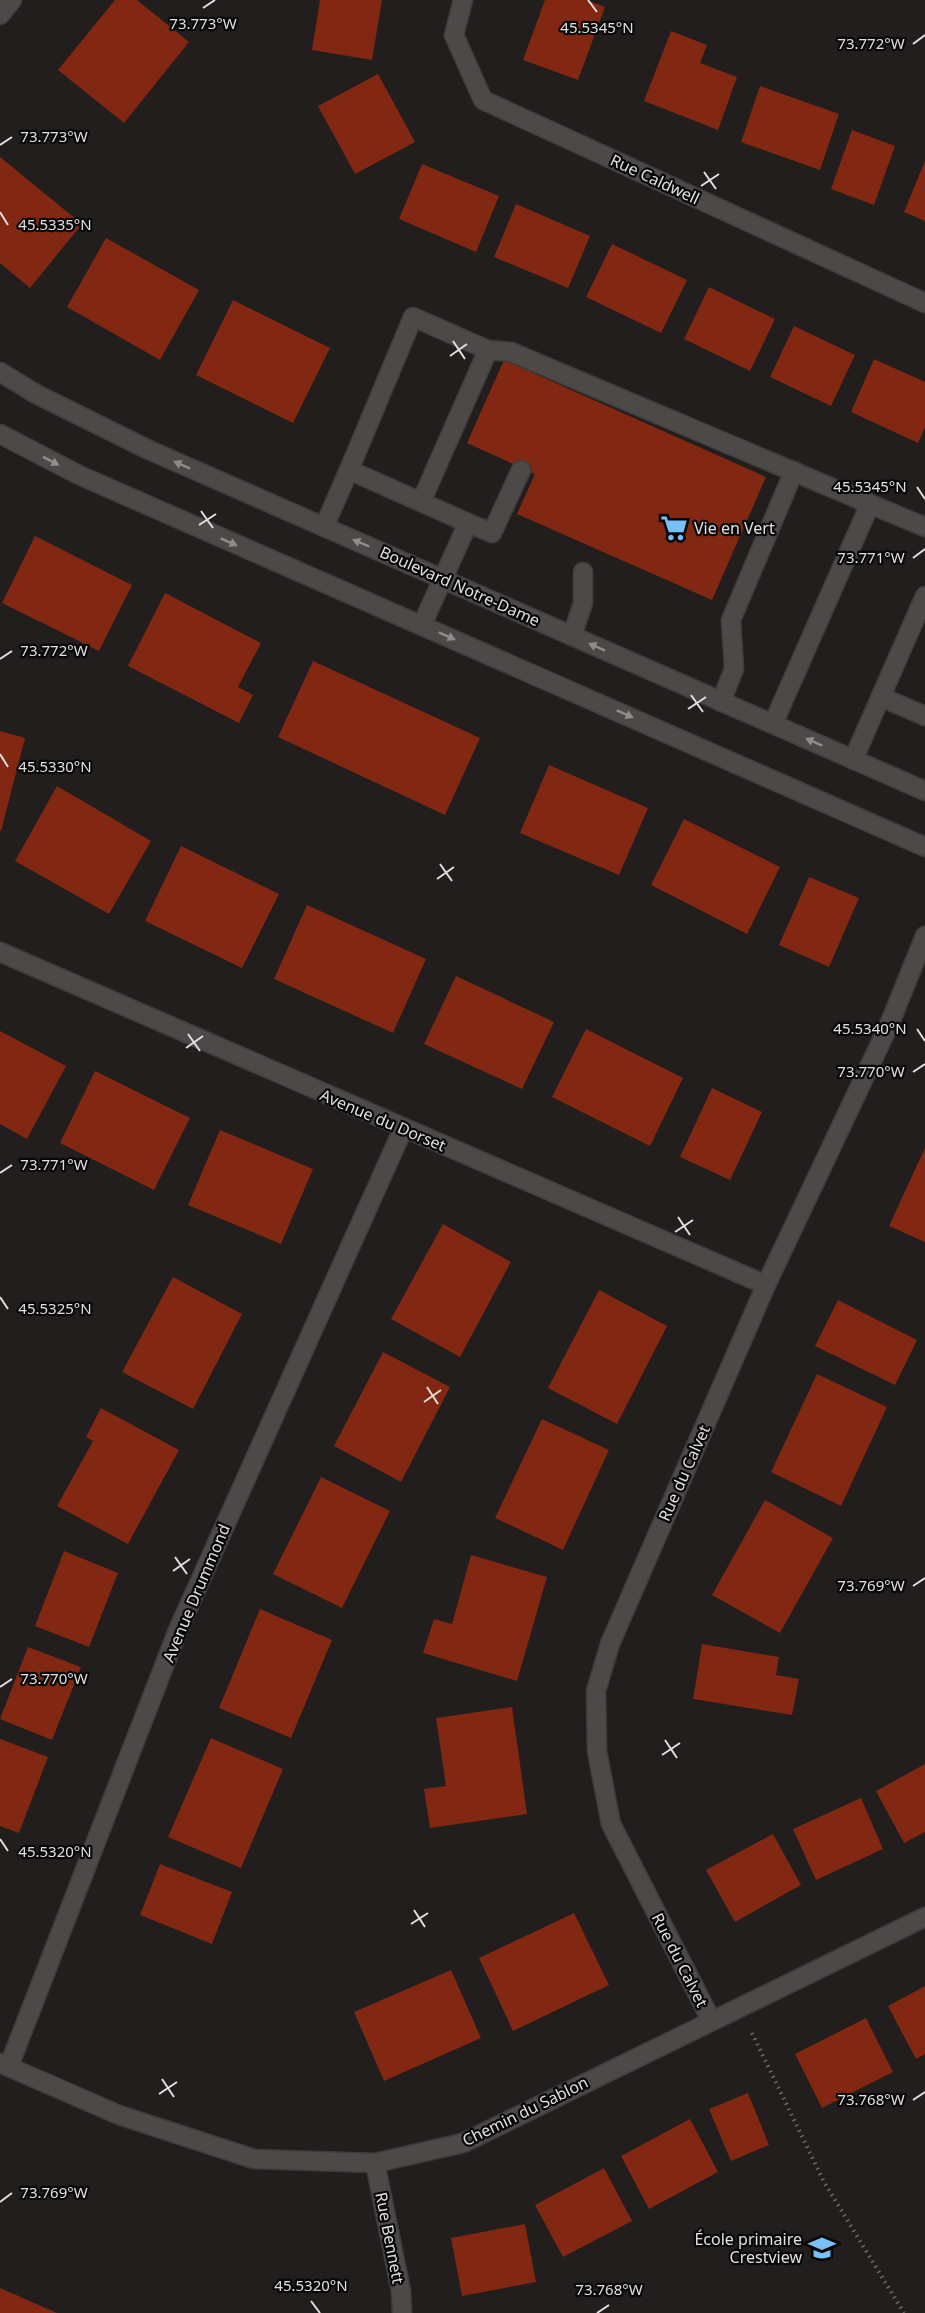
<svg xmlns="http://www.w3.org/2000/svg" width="925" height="2313" font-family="'Noto Sans',sans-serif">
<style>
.building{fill:#812712}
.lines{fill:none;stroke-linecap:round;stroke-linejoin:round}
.lane-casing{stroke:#3e3b3b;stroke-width:21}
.street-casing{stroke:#3e3b3b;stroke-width:21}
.secondary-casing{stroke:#3e3b3b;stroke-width:21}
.path{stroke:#6c6968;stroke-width:4;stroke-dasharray:1.5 4.5;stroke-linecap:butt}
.lane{stroke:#4d4948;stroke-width:18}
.street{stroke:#4d4948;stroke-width:18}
.secondary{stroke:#4d4948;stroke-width:18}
.oneway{fill:#908c8c}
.ticks{fill:none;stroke:#e1dede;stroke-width:2}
.labels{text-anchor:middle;stroke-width:4.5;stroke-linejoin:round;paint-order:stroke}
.street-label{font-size:16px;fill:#e1dede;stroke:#090808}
.poi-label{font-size:16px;fill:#e1dede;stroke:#090808;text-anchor:start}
.ticks-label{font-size:15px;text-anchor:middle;fill:#e1dede;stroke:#090808;stroke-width:4.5;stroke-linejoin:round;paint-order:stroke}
</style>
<rect width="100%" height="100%" fill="#211e1d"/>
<g class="building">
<path d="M115,0h22l52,42 -65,81 -66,-53z"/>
<path d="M320,0h62l-10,60 -60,-10z"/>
<path d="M545,0h41l19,7 -27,73 -55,-20z"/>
<path d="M671,31l36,14 -7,18 37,14 -19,53 -74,-29z"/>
<path d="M378,74l37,68 -60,32 -37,-68z"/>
<path d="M760,86l79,28 -19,56 -79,-28z"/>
<path d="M852,130l43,16 -21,59 -43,-16z"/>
<path d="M0,157l82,67 -52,64 -30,-25z"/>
<path d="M925,161v60l-21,-9z"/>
<path d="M422,164l77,32 -23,56 -77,-33z"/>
<path d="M516,204l74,32 -22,52 -74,-31z"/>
<path d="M106,238l93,52 -39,70 -93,-53z"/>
<path d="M612,244l75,36 -26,53 -75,-36z"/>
<path d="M709,287l66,32 -25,52 -66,-32z"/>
<path d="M233,300l97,48 -37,75 -97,-48z"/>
<path d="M794,326l61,29 -24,51 -61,-29z"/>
<path d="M874,359l51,23v45l-7,16 -67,-31z"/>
<path d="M504,360l262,117 -54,123 -195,-86 18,-40 -68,-31z"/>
<path d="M35,536l97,49 -33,66 -97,-48z"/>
<path d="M165,593l96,50 -23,44 15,8 -14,28 -111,-57z"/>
<path d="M313,661l167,77 -35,77 -167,-78z"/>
<path d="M0,731l25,7 -24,93h-1z"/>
<path d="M549,765l99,43 -29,67 -99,-42z"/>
<path d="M57,786l94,55 -42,73 -94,-53z"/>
<path d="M684,819l96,48 -33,67 -96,-49z"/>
<path d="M181,846l98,48 -37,74 -97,-47z"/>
<path d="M809,877l50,21 -30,69 -50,-22z"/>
<path d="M307,905l119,54 -33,74 -119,-54z"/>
<path d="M456,976l98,46 -32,67 -98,-45z"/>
<path d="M586,1029l97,49 -33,68 -98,-49z"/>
<path d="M0,1031l66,35 -39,73 -27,-15z"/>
<path d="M95,1071l95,47 -36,72 -94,-47z"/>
<path d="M712,1088l50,24 -32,68 -50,-23z"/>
<path d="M220,1130l93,39 -32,75 -93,-39z"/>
<path d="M925,1148v94l-36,-16z"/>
<path d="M443,1224l68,38 -51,95 -69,-38z"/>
<path d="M173,1277l69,37 -49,95 -71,-37z"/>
<path d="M599,1290l68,36 -50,98 -69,-36z"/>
<path d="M838,1300l79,40 -22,45 -80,-39z"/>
<path d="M383,1352l67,35 -49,95 -67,-36z"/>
<path d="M817,1374l70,33 -46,99 -70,-34z"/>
<path d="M101,1408l78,42 -51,94 -71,-38 36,-65 -7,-4z"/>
<path d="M542,1419l67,31 -46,100 -68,-32z"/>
<path d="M321,1477l69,34 -48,97 -69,-34z"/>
<path d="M765,1500l68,38 -53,95 -68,-38z"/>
<path d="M64,1551l54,22 -29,74 -54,-21z"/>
<path d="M471,1555l76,22 -30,104 -94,-28 11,-34 18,5z"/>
<path d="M260,1609l72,31 -41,98 -72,-30z"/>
<path d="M702,1644l77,13 -3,18 23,4 -7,36 -99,-16z"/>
<path d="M28,1647l53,20 -29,73 -52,-21z"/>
<path d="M512,1707l15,107 -97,14 -6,-39 22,-3 -10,-68z"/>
<path d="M211,1738l72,31 -42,99 -73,-31z"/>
<path d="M0,1739l48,18 -29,76 -19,-7z"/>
<path d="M925,1764v68l-21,11 -28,-52z"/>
<path d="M861,1798l22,51 -67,31 -23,-51z"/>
<path d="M773,1834l28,51 -66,37 -29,-52z"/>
<path d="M160,1864l72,28 -20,52 -72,-29z"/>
<path d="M574,1913l35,72 -96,46 -34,-73z"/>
<path d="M451,1970l30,68 -97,43 -30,-69z"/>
<path d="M925,1986v68l-9,5 -28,-53z"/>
<path d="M866,2018l27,54 -71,36 -27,-54z"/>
<path d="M748,2093l21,52 -38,16 -22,-52z"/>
<path d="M690,2119l28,53 -69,37 -28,-53z"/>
<path d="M604,2168l28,53 -69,36 -28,-52z"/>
<path d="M525,2224l11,58 -74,14 -11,-58z"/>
<path d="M0,2288l57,25h-57z"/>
</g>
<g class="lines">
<defs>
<g id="lane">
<path d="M488,350l23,2 359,152 -97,220"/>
<path d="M421,502l67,-152 -75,-33 -64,153 119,53 -46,102"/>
<path d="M870,504l55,23"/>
<path d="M468,523l24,10 29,-63"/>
<path d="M324,527l25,-57"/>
<path d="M572,636l11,-33v-31"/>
<path d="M881,697l44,19"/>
<path d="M721,702l13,-33 -3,-49 63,-149"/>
<path d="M853,760l72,-164"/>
</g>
<g id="street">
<path d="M463,0l-9,35 29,65 442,203"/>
<path d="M0,15l12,-15"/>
<path d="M0,952l766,333"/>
<path d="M711,2020l-100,-196 -14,-73 -1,-60 14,-47 19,-44 137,-315 123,-260 36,-89"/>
<path d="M0,2063l119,52 135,44 121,4 88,-20 462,-226"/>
<path d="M9,2066l169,-436 225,-501"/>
<path d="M375,2163l26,128 1,22"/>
</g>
<g id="secondary">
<path d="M0,372l36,22 113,56 776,341"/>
<path d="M0,434l79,41 846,372"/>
</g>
</defs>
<use href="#lane" class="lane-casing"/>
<use href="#street" class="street-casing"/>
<use href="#secondary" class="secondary-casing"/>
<path class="path" d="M752,2033l72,149 80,131"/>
<use href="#lane" class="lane"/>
<use href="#street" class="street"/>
<use href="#secondary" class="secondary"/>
</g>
<defs><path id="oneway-solid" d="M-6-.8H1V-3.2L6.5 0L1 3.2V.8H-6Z" transform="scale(1.5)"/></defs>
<g class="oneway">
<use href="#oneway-solid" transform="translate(51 461) rotate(27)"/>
<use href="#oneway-solid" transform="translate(182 465) rotate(-156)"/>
<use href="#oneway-solid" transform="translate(229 542) rotate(24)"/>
<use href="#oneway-solid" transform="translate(361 543) rotate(-157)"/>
<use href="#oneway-solid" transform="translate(447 636) rotate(24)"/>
<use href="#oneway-solid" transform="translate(597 647) rotate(-156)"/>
<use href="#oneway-solid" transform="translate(625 714) rotate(24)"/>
<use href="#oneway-solid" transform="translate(814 742) rotate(-156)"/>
</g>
<path class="ticks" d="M588,0l9,12M203,8l12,-8M913,44l12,-9M0,145l12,-8M704,172l12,17M701,186l18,-12M0,212l8,13M453,341l12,18M450,356l17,-12M917,487l8,12M201,511l12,17M199,525l17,-11M913,558l12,-9M0,659l12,-8M691,695l12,17M688,709l18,-12M0,754l8,13M440,864l12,17M437,879l17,-12M917,1029l8,12M188,1034l12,17M186,1048l17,-12M913,1072l12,-8M0,1173l12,-8M678,1217l12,18M675,1232l18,-12M0,1297l8,12M427,1387l11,17M424,1402l17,-12M175,1557l12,17M173,1571l17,-12M913,1586l12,-8M0,1687l12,-8M665,1740l12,18M662,1755l18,-12M0,1839l8,12M414,1910l11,17M411,1924l17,-11M162,2079l12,18M159,2094l18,-12M913,2100l12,-8M0,2202l12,-9M311,2301l9,12M597,2313l12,-8"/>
<defs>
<symbol id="supermarket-bare" viewBox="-9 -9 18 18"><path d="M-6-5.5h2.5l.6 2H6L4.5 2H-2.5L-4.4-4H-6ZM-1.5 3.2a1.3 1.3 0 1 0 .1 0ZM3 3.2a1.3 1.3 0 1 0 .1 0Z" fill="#79bff8" stroke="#090808" stroke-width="2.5" paint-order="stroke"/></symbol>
<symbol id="school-bare" viewBox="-9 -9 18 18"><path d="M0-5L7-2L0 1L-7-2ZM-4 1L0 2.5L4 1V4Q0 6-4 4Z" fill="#79bff8" stroke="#090808" stroke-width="2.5" paint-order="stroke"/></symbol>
</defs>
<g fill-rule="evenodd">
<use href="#supermarket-bare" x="655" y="509" width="38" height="38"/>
<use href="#school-bare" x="803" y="2229" width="38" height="38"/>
</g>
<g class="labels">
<g class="street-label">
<text transform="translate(655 179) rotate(25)" y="6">Rue Caldwell</text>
<text transform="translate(460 586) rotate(24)" y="6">Boulevard Notre-Dame</text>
<text transform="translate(383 1120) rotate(23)" y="6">Avenue du Dorset</text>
<text transform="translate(684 1473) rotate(-66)" y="6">Rue du Calvet</text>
<text transform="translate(196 1593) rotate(-67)" y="6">Avenue Drummond</text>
<text transform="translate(680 1960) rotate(63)" y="6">Rue du Calvet</text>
<text transform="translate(525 2111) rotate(-26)" y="6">Chemin du Sablon</text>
<text transform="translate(390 2238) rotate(79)" y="6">Rue Bennett</text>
</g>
<g class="poi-label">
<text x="694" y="534">Vie en Vert</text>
<text x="802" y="2245" text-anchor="end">École primaire<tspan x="802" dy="18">Crestview</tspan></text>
</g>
</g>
<g class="ticks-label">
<text x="203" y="29">73.773°W</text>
<text x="597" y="33">45.5345°N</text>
<text x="871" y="49">73.772°W</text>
<text x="54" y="142">73.773°W</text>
<text x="55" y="230">45.5335°N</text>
<text x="870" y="492">45.5345°N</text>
<text x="871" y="563">73.771°W</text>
<text x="54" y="656">73.772°W</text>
<text x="55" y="772">45.5330°N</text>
<text x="870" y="1034">45.5340°N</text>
<text x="871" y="1077">73.770°W</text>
<text x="54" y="1170">73.771°W</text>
<text x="55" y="1314">45.5325°N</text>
<text x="871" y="1591">73.769°W</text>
<text x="54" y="1684">73.770°W</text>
<text x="55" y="1857">45.5320°N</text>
<text x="871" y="2105">73.768°W</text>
<text x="54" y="2198">73.769°W</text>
<text x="311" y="2291">45.5320°N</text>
<text x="609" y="2295">73.768°W</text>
</g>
</svg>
